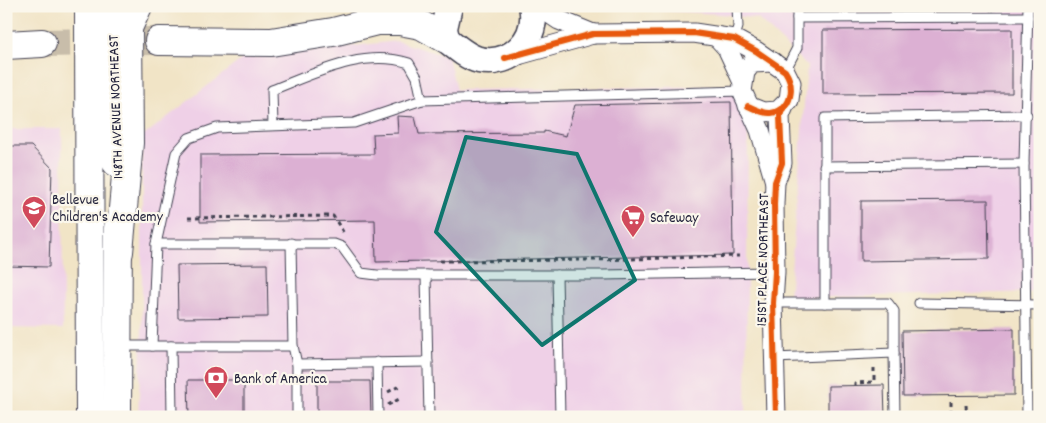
<svg xmlns="http://www.w3.org/2000/svg" width="1046" height="423" font-family="Dekko,sans-serif">
<style>
.built{fill:#efd0e7}
.building{fill:#dcb0d3}
.lines{fill:none;stroke-linecap:round;stroke-linejoin:round}
.highway-tunnel{stroke:#c8bdaa;stroke-width:28;stroke-dasharray:28 14;stroke-linecap:butt}
.lane-casing{stroke:#413f50;stroke-width:11}
.street-casing{stroke:#413f50;stroke-width:21}
.secondary-casing{stroke:#413f50;stroke-width:29}
.primary-casing{stroke:#413f50;stroke-width:30}
.highway-casing{stroke:#413f50;stroke-width:30}
.path{stroke:#413f50;stroke-width:3;stroke-dasharray:4 4;stroke-linecap:butt}
.lane{stroke:#fff;stroke-width:9}
.street{stroke:#fff;stroke-width:19}
.secondary{stroke:#fff;stroke-width:26}
.primary{stroke:#fff;stroke-width:28}
.highway{stroke:#fff;stroke-width:28}
.cycleway-casing{stroke:#fbf7ec;stroke-width:9}
.cycleway{stroke:#e8590c;stroke-width:6}
.marked{fill:#0f766e;fill-opacity:0.2;stroke:#0f766e;stroke-width:4;stroke-linejoin:round}
.labels{text-anchor:middle;stroke-width:4.5;stroke-linejoin:round;paint-order:stroke}
.street-label{font-size:15px;fill:#22223b;stroke:#fbf7ec}
.poi-label{font-size:15px;fill:#22223b;stroke:#fbf7ec;text-anchor:start}
</style>
<rect width="100%" height="100%" fill="#fbf7ec"/>
<filter id="ink" filterUnits="userSpaceOnUse"><feTurbulence type="fractalNoise" baseFrequency=".02" numOctaves="2"/><feDisplacementMap in="SourceGraphic" scale="10" xChannelSelector="R" yChannelSelector="G"/><feConvolveMatrix kernelMatrix="1 2 1 2 8 2 1 2 1" color-interpolation-filters="sRGB"/></filter>
<filter id="wash" filterUnits="userSpaceOnUse"><feTurbulence type="fractalNoise" baseFrequency=".0096" numOctaves="4" result="noise"/><feDisplacementMap in="SourceGraphic" scale="20" xChannelSelector="R" yChannelSelector="G"/><feGaussianBlur stdDeviation="1.12" result="paint"/><feColorMatrix in="noise" values="0 0 0 0 0 0 0 0 0 0 0 0 0 0 0 0 0 1.4 0 .05"/><feComposite in="paint" operator="in"/></filter>
<g filter="url(#wash)">
<rect width="100%" height="100%" fill="#f1e4c6"/>
<g class="built">
<path d="M577,6h463v286l-251,6 18,-232 -49,-47 -37,-5z"/>
<path d="M397,41l51,16 8,33 276,-4 16,33 -2,298h-608l4,-88v-192l100,-78z"/>
<path d="M6,129h56l1,200 -57,-1z"/>
</g>
<g id="blocks">
<g class="building">
<path d="M1012,29v64l-189,1v-64z"/>
<path d="M731,102l2,153 -357,7 -1,-42 -175,2v-67l174,-1 -1,-20 25,-1 -1,-17 18,1 4,17 125,-1v-2l22,5 9,-31z"/>
<path d="M6,146h25l21,22 -3,99 -43,-1z"/>
<path d="M988,200l1,59 -128,2v-60z"/>
<path d="M267,264l1,53 -90,1 -1,-53z"/>
<path d="M1014,329v66l-111,1 -1,-65z"/>
<path d="M188,380h56v37h-55z"/>
<path d="M317,381h53l1,36h-54z"/>
<path d="M884,385l1,32h-57v-31z"/>
</g>
</g>
</g>
<g filter="url(#ink)">
<use href="#blocks" fill-opacity="0" stroke="#413f50" stroke-width="1"/>
<g class="lines">
<path class="highway-tunnel" d="M42,43l117,-2"/>
<defs>
<g id="lane">
<path d="M797,6v12"/>
<path d="M734,39l4,-12 -1,-21"/>
<path d="M785,71l12,-23v-30l231,-1"/>
<path d="M422,100l320,-9"/>
<path d="M824,166l200,-2"/>
<path d="M291,243l2,103 4,18v53"/>
<path d="M156,244h178l8,3 19,26 16,2h226l172,-3"/>
<path d="M426,275l3,142"/>
<path d="M557,275l3,142"/>
<path d="M773,303h115l6,8v42"/>
<path d="M825,303v-185l202,-3"/>
<path d="M919,303l121,2"/>
<path d="M120,346h173"/>
<path d="M152,346l4,-102 20,-91 13,-15 28,-10 137,-5 68,-23 -5,-23 -8,-14c-46,-15 -95,11 -137,27l1,36"/>
<path d="M171,346l1,71"/>
<path d="M774,358l120,-5 1,64"/>
<path d="M377,362l1,55"/>
<path d="M297,364l131,-2"/>
<path d="M1027,417l-3,-253 4,-158"/>
</g>
<g id="street">
<path d="M538,6l21,14 34,14"/>
<path d="M717,37l10,11 15,32"/>
<path d="M511,57l82,-23 101,-1 40,6 22,12 29,20 6,12 -2,17 -11,11 -15,1 -15,-6"/>
<path d="M773,62l-21,1 -7,9 -3,19 18,39 15,52"/>
<path d="M776,417l-3,-114 2,-31 -1,-68 1,-22 7,-19 -2,-47 4,-10"/>
</g>
<path id="secondary" d="M449,6l-5,22 2,11c10,8 21,18 33,21 33,7 60,-22 53,-54"/>
<g id="primary">
<path d="M89,6l1,411"/>
<path d="M112,6l4,156"/>
<path d="M117,417l1,-189"/>
</g>
<g id="highway">
<path d="M159,41l112,1 62,-10 44,-11h23l21,4 25,14"/>
<path d="M6,45l36,-2"/>
<path d="M119,252l10,-109 -1,-115 10,-22"/>
</g>
</defs>
<use href="#lane" class="lane-casing"/>
<use href="#street" class="street-casing"/>
<use href="#secondary" class="secondary-casing"/>
<use href="#primary" class="primary-casing"/>
<use href="#highway" class="highway-casing"/>
<g class="path">
<path d="M188,218l145,-2 12,19"/>
<path d="M440,261l155,-1 144,-4"/>
<path d="M855,386v-3l19,-1v-17"/>
<path d="M388,392l13,-7"/>
<path d="M951,402v15"/>
<path d="M388,405l13,-7"/>
<path d="M966,405l1,12"/>
</g>
<use href="#lane" class="lane"/>
<use href="#street" class="street"/>
<use href="#secondary" class="secondary"/>
<use href="#primary" class="primary"/>
<use href="#highway" class="highway"/>
<defs>
<g id="cycleway">
<path d="M505,58l88,-24 101,-1 40,6 22,12 29,20c10,15 8,39 -14,42 -8,1 -16,-4 -23,-7"/>
<path d="M776,417l-3,-114 2,-31 -1,-68 1,-22 7,-19 -2,-47 4,-10"/>
</g>
</defs>
<use href="#cycleway" class="cycleway-casing"/>
<use href="#cycleway" class="cycleway"/>
</g>
</g>
<path class="marked" d="M466,137l111,17 58,126 -93,65 -106,-113z"/>
<defs>
<symbol id="school-pin" viewBox="-11 -11 22 30"><path d="M0 17L-7.5 6A9.5 9.5 0 1 1 7.5 6Z" fill="#d1495b" stroke="#fbf7ec"/><path d="M0-5L7-2L0 1L-7-2ZM-4 1L0 2.5L4 1V4Q0 6-4 4Z" fill="#fff"/></symbol>
<symbol id="supermarket-pin" viewBox="-11 -11 22 30"><path d="M0 17L-7.5 6A9.5 9.5 0 1 1 7.5 6Z" fill="#d1495b" stroke="#fbf7ec"/><path d="M-6-5.5h2.5l.6 2H6L4.5 2H-2.5L-4.4-4H-6ZM-1.5 3.2a1.3 1.3 0 1 0 .1 0ZM3 3.2a1.3 1.3 0 1 0 .1 0Z" fill="#fff"/></symbol>
<symbol id="bank-pin" viewBox="-11 -11 22 30"><path d="M0 17L-7.5 6A9.5 9.5 0 1 1 7.5 6Z" fill="#d1495b" stroke="#fbf7ec"/><path d="M-6-4H6V4H-6ZM0-2.3a2.3 2.3 0 1 0 0 4.6a2.3 2.3 0 1 0 0-4.6Z" fill="#fff"/></symbol>
</defs>
<g fill-rule="evenodd">
<use href="#school-pin" x="20" y="194" width="28" height="38"/>
<use href="#supermarket-pin" x="619" y="203" width="28" height="38"/>
<use href="#bank-pin" x="202" y="364" width="28" height="38"/>
</g>
<g class="labels">
<g class="street-label">
<text transform="translate(115 107) rotate(-92)" y="5">148TH AVENUE NORTHEAST</text>
<text transform="translate(762 260) rotate(-89)" y="5">151ST PLACE NORTHEAST</text>
</g>
<g class="poi-label">
<text x="52" y="204">Bellevue<tspan x="52" dy="17">Children's Academy</tspan></text>
<text x="650" y="222">Safeway</text>
<text x="234" y="383">Bank of America</text>
</g>
</g>
<rect width="1046" height="423" fill="none" stroke="#fbf7ec" stroke-width="25"/>
</svg>
